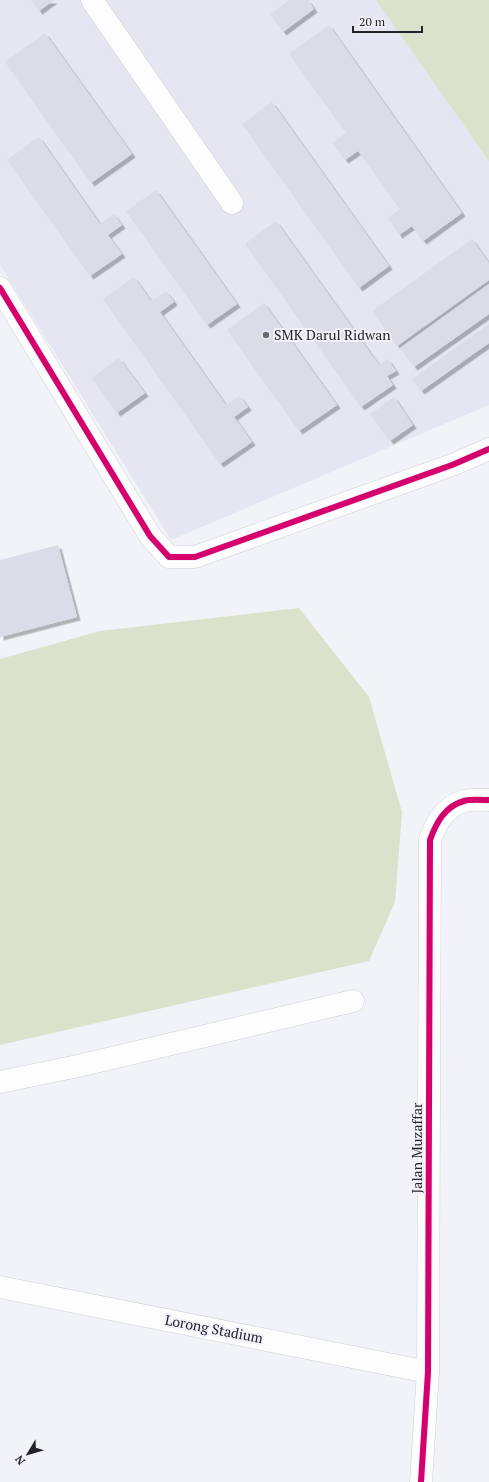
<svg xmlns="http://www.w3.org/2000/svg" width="489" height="1482" font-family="'PT Serif',serif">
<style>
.built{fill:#e5e6f2}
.green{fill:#dbe2cc}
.building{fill:#dbdce8;filter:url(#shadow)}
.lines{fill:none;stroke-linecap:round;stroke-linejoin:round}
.minor-casing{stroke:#cfd0d4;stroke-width:23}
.minor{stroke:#fdfdfe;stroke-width:22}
.cycleway-casing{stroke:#f0f1fa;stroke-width:8}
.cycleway{stroke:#d6006c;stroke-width:6}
.poi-dot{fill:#6c6c71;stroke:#f0f1fa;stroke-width:1.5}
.labels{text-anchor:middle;stroke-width:4;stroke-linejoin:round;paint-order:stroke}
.poi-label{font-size:14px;fill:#242428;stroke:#f0f1fa;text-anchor:start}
.street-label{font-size:14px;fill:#242428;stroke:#f0f1fa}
</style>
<defs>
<filter id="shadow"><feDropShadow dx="3.5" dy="3.5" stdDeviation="0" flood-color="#0004"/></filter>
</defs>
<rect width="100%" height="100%" fill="#f2f3f8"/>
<path class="built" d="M0,0h489v405l-318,135 -171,-275z"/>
<g class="green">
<path d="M376,0h113v161z"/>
<path d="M299,608l70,89 33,115 -7,90 -26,59 -369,84v-386l100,-28z"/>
</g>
<g class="building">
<path d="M31,0h23l-15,11z"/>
<path d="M290,0h18l6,9 -31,23 -13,-18z"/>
<path d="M329,25l133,188 -39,28 -11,-15 -13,9 -11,-17 12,-9 -42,-58 -13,9 -13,-17 14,-10 -57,-79z"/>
<path d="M45,33l87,121 -41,29 -86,-121z"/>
<path d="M272,102l117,164 -30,22 -117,-164z"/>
<path d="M39,137l61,87 14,-10 8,11 -14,10 14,19 -32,22 -83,-116z"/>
<path d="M156,190l81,114 -30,21 -81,-114z"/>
<path d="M276,221l103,144 9,-6 8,12 -9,5 6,9 -32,22 -116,-163z"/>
<path d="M472,239l17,24v17l-92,66 -25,-35z"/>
<path d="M134,277l17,24 15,-10 8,11 -14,10 66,93 14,-9 8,11 -14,10 18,25 -32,22 -117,-165z"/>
<path d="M489,284v30l-75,53 -14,-19z"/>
<path d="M264,303l73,102 -38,26 -72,-101z"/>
<path d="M489,324v19l-68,48 -9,-12z"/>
<path d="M119,358l26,35 -28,20 -25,-35z"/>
<path d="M394,397l19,28 -23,16 -20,-27z"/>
<path d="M58,545l19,72 -77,20v-77z"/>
</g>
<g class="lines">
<defs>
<g id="minor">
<path d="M92,0l140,203"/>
<path d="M0,288l150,248 19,21h26l257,-92 37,-16"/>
<path d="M0,1082l78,-16 275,-65"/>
<path d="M0,1287l428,85"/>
<path d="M421,1482l7,-110 2,-532c6,-17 15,-34 34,-39 7,-2 17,-1 25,-1"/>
</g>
</defs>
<use href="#minor" class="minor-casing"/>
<use href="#minor" class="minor"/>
<defs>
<g id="cycleway">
<path d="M0,288l150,248 19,21h26l257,-92 37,-16"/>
<path d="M421,1482l7,-110 2,-532c6,-17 15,-34 34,-39 7,-2 17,-1 25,-1"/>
</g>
</defs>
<use href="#cycleway" class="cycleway-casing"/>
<use href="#cycleway" class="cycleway"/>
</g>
<circle class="poi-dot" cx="266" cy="335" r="4"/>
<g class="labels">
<g class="poi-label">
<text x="274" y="340">SMK Darul Ridwan</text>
</g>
<g class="street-label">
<text transform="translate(417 1148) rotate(-90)" y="5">Jalan Muzaffar</text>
<text transform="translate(214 1329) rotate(11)" y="5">Lorong Stadium</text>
</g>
</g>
<g transform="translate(28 1454) rotate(232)" stroke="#f0f1fa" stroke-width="3" paint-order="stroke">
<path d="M0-3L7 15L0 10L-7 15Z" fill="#242428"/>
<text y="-6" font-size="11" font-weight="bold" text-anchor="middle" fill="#242428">N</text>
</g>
<path d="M353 26v6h69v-6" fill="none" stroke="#242428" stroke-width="2"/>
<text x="359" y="26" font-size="12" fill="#242428" stroke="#f0f1fa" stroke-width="3" paint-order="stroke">20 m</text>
</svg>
